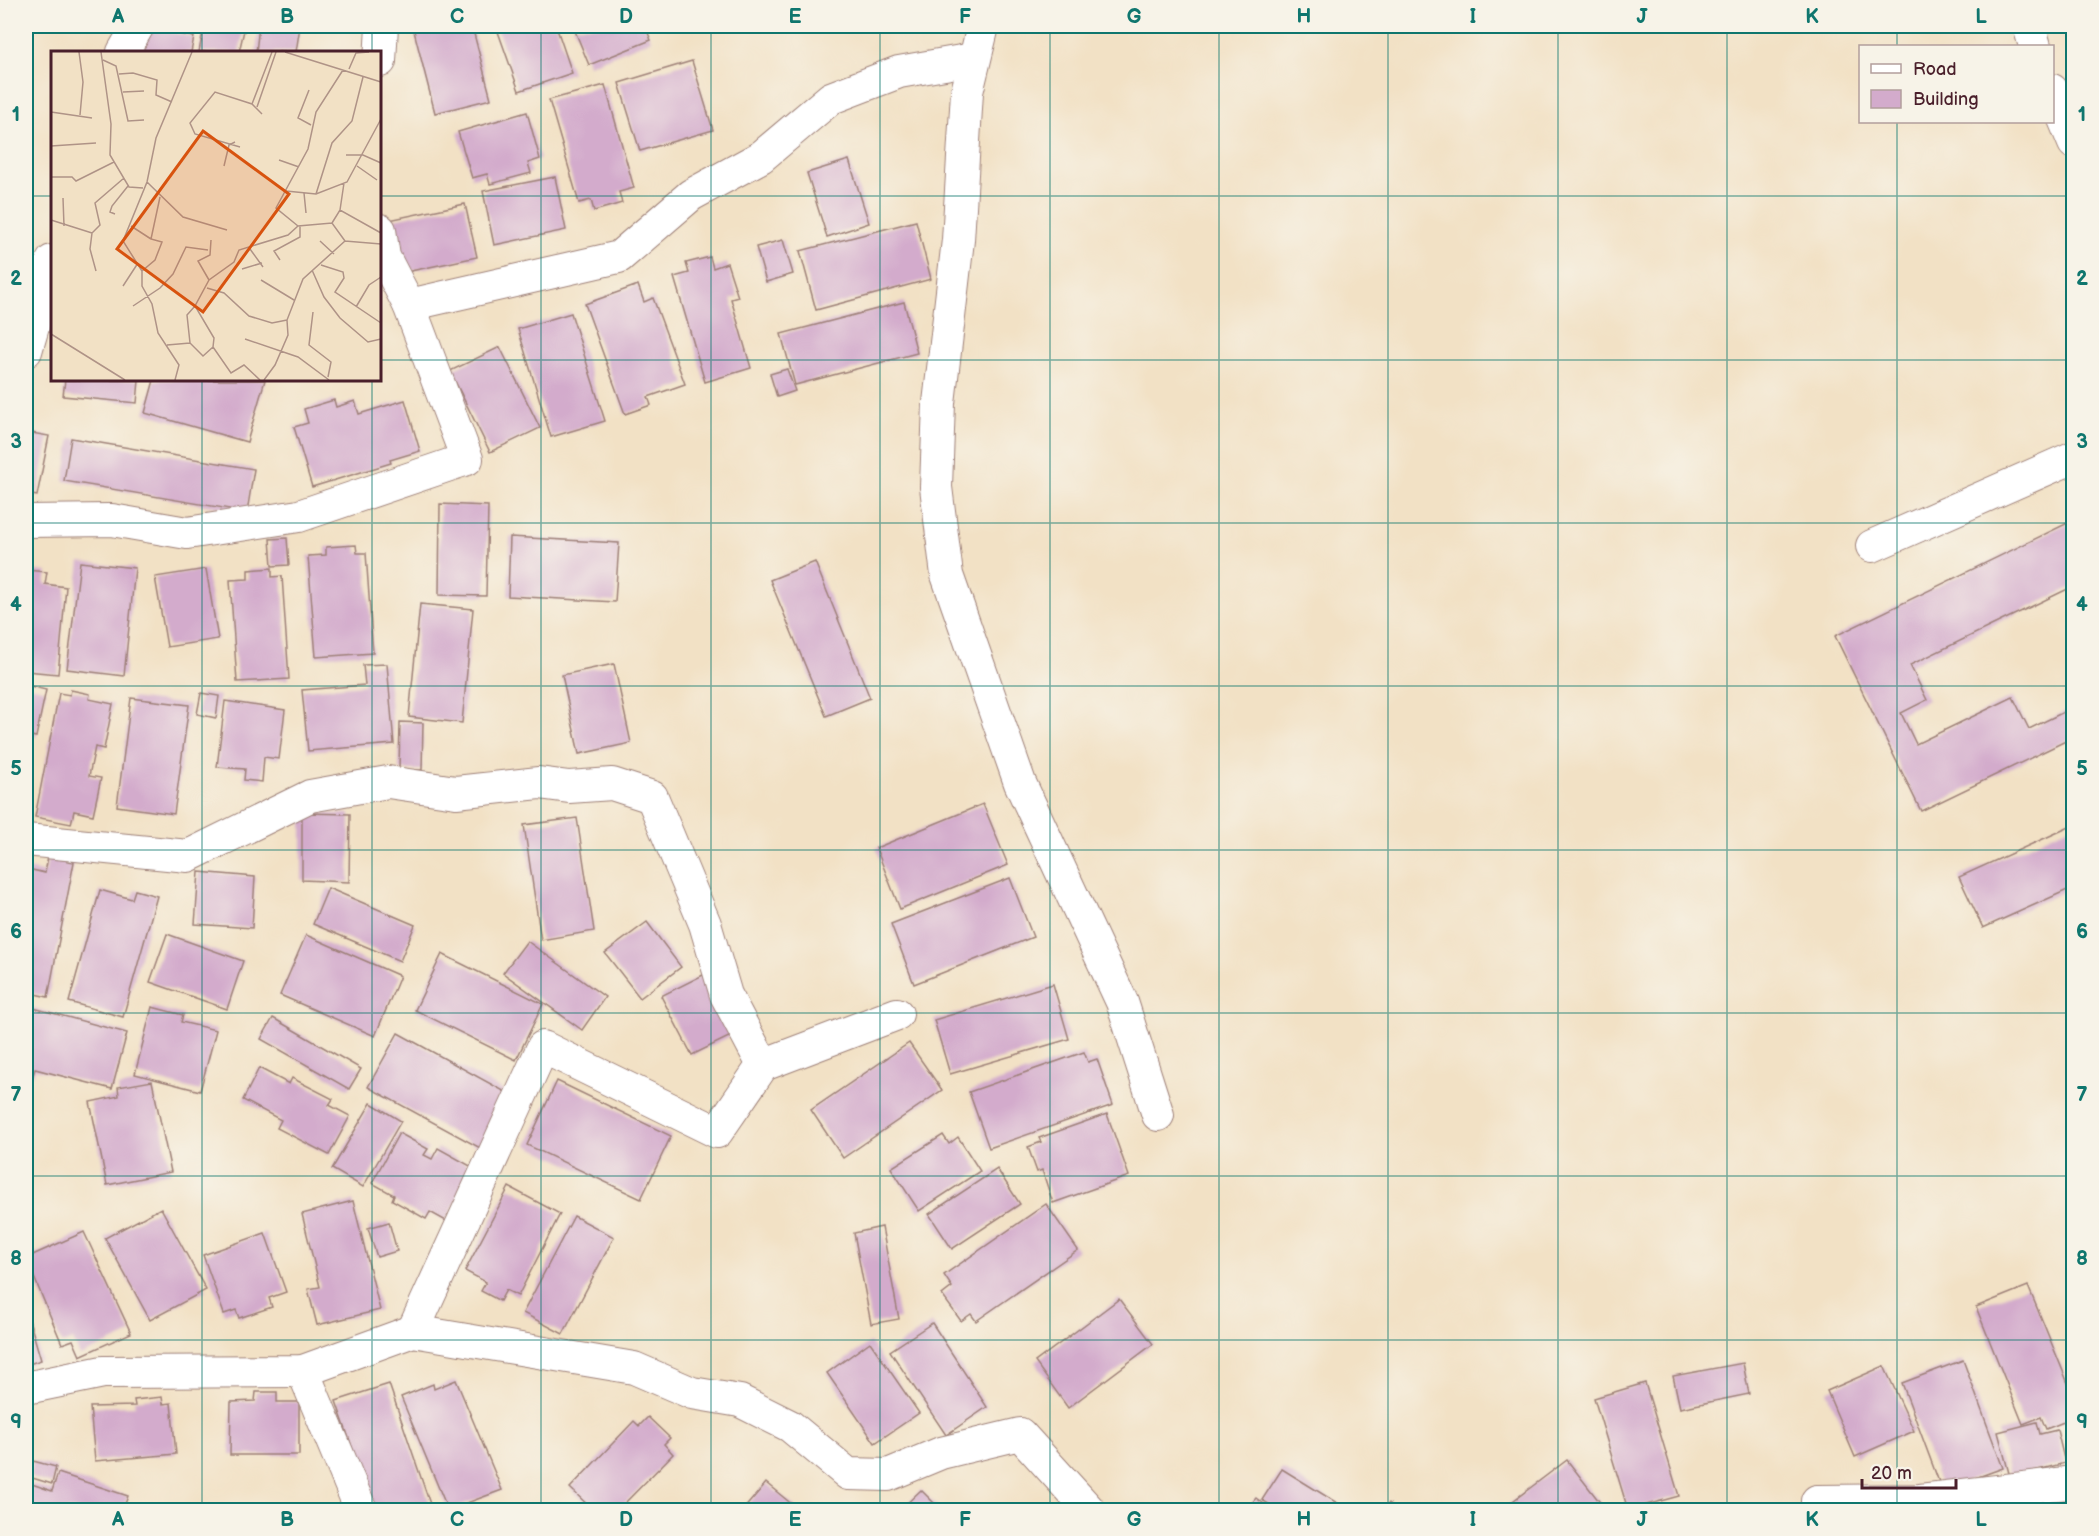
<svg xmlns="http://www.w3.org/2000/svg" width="2099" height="1536" font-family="'Balsamiq Sans',sans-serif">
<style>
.building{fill:#d3abcc}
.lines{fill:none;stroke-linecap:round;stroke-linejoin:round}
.minor-casing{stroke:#9e8078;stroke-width:34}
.minor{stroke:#fff;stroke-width:32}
.grid{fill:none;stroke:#0f766e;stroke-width:1.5;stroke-opacity:0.55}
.inset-road{fill:none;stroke:#af9387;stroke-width:1.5}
.view{fill:#d8530f;fill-opacity:0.15;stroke:#d8530f;stroke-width:3}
.inset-edge{fill:none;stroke:#4a1f2b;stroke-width:3}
.neatline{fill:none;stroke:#0f766e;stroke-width:2}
.grid-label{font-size:20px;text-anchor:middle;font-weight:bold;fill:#0f766e}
</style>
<rect width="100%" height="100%" fill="#f7f3e8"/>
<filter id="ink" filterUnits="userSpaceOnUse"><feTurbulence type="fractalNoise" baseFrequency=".0167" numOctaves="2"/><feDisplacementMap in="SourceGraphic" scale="12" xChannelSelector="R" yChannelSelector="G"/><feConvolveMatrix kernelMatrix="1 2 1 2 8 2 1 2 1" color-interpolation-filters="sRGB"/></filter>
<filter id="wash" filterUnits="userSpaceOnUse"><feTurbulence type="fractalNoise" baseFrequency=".008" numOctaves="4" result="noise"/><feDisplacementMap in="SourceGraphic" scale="24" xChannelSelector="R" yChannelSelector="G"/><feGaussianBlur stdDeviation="1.35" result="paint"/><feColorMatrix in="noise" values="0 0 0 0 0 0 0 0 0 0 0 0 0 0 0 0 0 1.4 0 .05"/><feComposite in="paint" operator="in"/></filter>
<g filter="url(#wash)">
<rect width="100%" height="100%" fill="#f2e1c5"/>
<g id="blocks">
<g class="building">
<path d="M204,26h41l-6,26h-40z"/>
<path d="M259,26h41l-4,26h-40z"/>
<path d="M423,26h49l19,73 -56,14 -21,-82 10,-3z"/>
<path d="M496,26h60l16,47 -53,18z"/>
<path d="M573,26h72l6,14 -62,25z"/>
<path d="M145,27l49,10 -3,15h-51z"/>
<path d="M692,61l21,69 -73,21 -21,-68z"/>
<path d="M605,85l29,103 -15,4 3,11 -28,8 -3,-11 -12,3 -30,-103z"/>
<path d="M527,112l13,47 -12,4 3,10 -41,11 -3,-10 -15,4 -14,-46z"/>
<path d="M849,160l20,63 -42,14 -20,-64z"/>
<path d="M555,177l11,53 -72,15 -11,-54z"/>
<path d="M465,204l12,53 -76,16 -12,-53z"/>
<path d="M916,221l15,58 -115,31 -16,-59z"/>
<path d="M783,240l10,34 -27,8 -10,-35z"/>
<path d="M710,257l3,11 14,-5 11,34 -7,2 20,69 -46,14 -31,-105 15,-4 -3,-10z"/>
<path d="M638,285l6,17 9,-4 32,86 -37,13 3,8 -26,9 -40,-110z"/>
<path d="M904,302l13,51 -122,32 -14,-51z"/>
<path d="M571,313l34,108 -54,16 -33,-108z"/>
<path d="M500,347l40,81 -50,24 -40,-81z"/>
<path d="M787,369l8,22 -18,6 -7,-23z"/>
<path d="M65,380h74l-2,23 -74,-7z"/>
<path d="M154,380h111l-18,62 -102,-29z"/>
<path d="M334,400l2,7 19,-6 4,13 46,-14 15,51 -30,9 1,3 -79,24 -18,-60 14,-4 -4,-14z"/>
<path d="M26,432l23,4 -12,60 -11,-2z"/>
<path d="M71,438l183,31 -7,43 -183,-31z"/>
<path d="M440,504l48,2 -2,90 -47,-1z"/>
<path d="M2074,520v66l-164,79 17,35 -26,13 15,31 97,-47 16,32 45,-22v30l-153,74 -86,-175z"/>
<path d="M510,537l109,6 -4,59 -107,-6z"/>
<path d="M287,538l2,27 -17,1 -2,-27z"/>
<path d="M356,545l1,8h9l7,100 -57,4 -8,-101 18,-1v-8z"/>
<path d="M80,562l55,6 -11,108 -57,-7z"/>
<path d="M815,562l55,136 -44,18 -56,-136z"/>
<path d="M272,568v9l10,-1 7,103 -52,3 -7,-102 18,-1v-9z"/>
<path d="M206,569l12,70 -51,8 -12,-70z"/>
<path d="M26,570l21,2 -2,12 21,3 -8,87 -32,-3z"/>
<path d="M420,604l53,5 -11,114 -53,-6z"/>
<path d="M387,664l7,80 -86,7 -6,-61 63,-5 -2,-20z"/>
<path d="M614,664l17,79 -52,11 -17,-79z"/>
<path d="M26,685l20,5 -10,47 -10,-2z"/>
<path d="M71,690l19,4 -1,5 24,5 -9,45 -9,-2 -6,29 12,2 -8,37 -19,-4 -3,13 -36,-7 24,-124 11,2z"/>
<path d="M201,693l18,3 -3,22 -19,-4z"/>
<path d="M131,698l58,7 -15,109 -57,-8z"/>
<path d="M225,701l60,9 -6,49 -15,-2 -2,25 -18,-2 1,-11 -28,-2z"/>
<path d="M400,722l23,1 -1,47h-23z"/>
<path d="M983,804l25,61 -108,44 -24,-61z"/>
<path d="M302,813l48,1 -1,68 -47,-2z"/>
<path d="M577,818l17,113 -53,9 -17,-115z"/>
<path d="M2074,825v62l-91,41 -24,-51z"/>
<path d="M48,857l26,5 -26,135 -22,-5v-108l2,-15 17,4z"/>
<path d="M199,872l56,5 -3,51 -57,-4z"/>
<path d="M1010,878l23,59 -119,47 -23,-60z"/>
<path d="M328,888l87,37 -15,36 -87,-37z"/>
<path d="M100,890l32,9 3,-9 22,6 -34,121 -54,-15z"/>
<path d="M647,922l34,45 -41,31 -35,-45z"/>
<path d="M167,934l76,27 -16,48 -77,-27z"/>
<path d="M306,935l94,41 -25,60 -95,-41z"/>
<path d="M527,941l78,56 -23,33 -79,-57z"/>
<path d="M442,954l101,50 -27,56 -101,-50z"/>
<path d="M705,974l30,60 -43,21 -31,-59z"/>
<path d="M1053,984l16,55 -119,35 -16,-54z"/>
<path d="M26,1006l101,27 -15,56 -77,-20 -2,6 -7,-2z"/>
<path d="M152,1007l31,8 -2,7 35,8 -16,61 -65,-17z"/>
<path d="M273,1018l88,51 -12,20 -88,-50z"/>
<path d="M398,1033l113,62 -29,54 -114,-62z"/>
<path d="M909,1043l33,47 -99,68 -32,-48z"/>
<path d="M1084,1052l4,10 9,-3 16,46 -124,43 -20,-56z"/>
<path d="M259,1068l30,16 3,-6 41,21 -4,6 21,11 -21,39 -52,-27 4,-8 -38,-20z"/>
<path d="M152,1081l19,91 -64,13 -17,-83 29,-6 -1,-9z"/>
<path d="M557,1081l114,55 -30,63 -114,-54z"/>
<path d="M371,1103l30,18 -38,66 -31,-18z"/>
<path d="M1107,1114l22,62 -76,27 -11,-33 -5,2 -9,-25 13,-5 -2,-4z"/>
<path d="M399,1133l29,16 -4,6 8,4 6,-11 36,20 -28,53 -16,-9 -4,7 -34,-19 2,-5 -22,-12z"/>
<path d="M943,1135l6,9 9,-7 22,34 -61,40 -28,-43z"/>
<path d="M997,1169l23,35 -68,45 -23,-35z"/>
<path d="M509,1187l51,27 -42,82 -12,-6 -6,11 -19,-10 5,-9 -21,-11z"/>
<path d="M353,1201l27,109 -63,15 -9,-36 12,-2 -18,-73z"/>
<path d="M1046,1204l32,46 -102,71 -5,-7 -10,7 -19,-26 10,-8 -8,-12z"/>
<path d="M161,1208l45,82 -56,30 -45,-82z"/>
<path d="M574,1216l40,21 -51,97 -40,-21z"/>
<path d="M389,1222l8,29 -20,6 -9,-29z"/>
<path d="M882,1227l17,92 -28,5 -17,-91z"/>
<path d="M84,1232l47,101 -51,23 -7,-16 -11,4 -36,-86z"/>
<path d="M265,1233l21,59 -17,6 3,9 -33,11 -3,-8 -12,4 -21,-59z"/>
<path d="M2028,1286l46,112v20l-28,11 -5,-12 -18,7 -47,-117z"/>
<path d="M1119,1299l34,45 -85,64 -33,-46z"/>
<path d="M26,1309l15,51 -15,5z"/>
<path d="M932,1323l55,84 -41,28 -56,-84z"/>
<path d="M870,1342l49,71 -44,30 -48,-70z"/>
<path d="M1963,1360l40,108 -61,22 -40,-107z"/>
<path d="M1743,1363l6,31 -69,14 -7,-32z"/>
<path d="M1884,1366l30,65 -59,26 -28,-66z"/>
<path d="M456,1380l46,110 -54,20 -47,-113 32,-13 1,5z"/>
<path d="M1645,1383l34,113 -51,14 -34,-112z"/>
<path d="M389,1384l41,120 -19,6h-37l-38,-109z"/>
<path d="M256,1392h21v10h22v53h-69l1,-53 24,-1z"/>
<path d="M162,1397l1,7 8,-1 5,51 -81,7 -5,-54 45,-1 -1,-6z"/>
<path d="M648,1417l22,21 -6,6 9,10 -55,56h-25l-23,-22 64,-67 5,5z"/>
<path d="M2037,1422l3,12 17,-4 8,33 -55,14 -12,-45z"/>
<path d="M1567,1460l39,50h-105z"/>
<path d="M33,1461l23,6 -4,17 -23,-7z"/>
<path d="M1282,1469l60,37 -3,4h-60l-17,-10z"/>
<path d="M58,1473l70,23 -3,8 18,6h-106l-11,-3 6,-23 20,7z"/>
<path d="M766,1483l33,27h-56z"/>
<path d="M921,1490l20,20h-41z"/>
<path d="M1256,1498l16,12h-26z"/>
<path d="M1389,1503l8,7h-14z"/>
</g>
</g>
</g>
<g filter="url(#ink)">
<use href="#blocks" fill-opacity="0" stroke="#9e8078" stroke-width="1.5"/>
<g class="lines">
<defs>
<g id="minor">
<path d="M983,26l-16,66 -9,148 -19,163 -3,84 11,88 73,208 102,219 36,113"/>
<path d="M2029,26l6,20"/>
<path d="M123,52l15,-26"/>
<path d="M380,61l2,-35"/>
<path d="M2052,90l22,53"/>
<path d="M380,230l4,27 25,48"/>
<path d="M26,351l26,-90"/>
<path d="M26,521l86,-1 75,13 112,-17 168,-57 -58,-154 210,-48 72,-62 70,-38 70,-59 68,-26 74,-13"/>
<path d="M1872,546l202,-89"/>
<path d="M26,840l162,16 122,-60 78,-14 68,10 83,-9 30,4 43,-3 40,13 53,127 21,71 37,70"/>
<path d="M413,1331l130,-284 174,85 46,-67 134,-51"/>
<path d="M303,1371l58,139"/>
<path d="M26,1388l77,-16 200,-1 110,-40 221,37 58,25 48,8 50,25 58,48 40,1 53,-22 79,-19 69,76"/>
<path d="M1817,1510v-9l103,-1 154,-18"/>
</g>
</defs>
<use href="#minor" class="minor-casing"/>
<use href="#minor" class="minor"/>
</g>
</g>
<path class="grid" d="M202,26v26M372,26v26M541,26v1484M711,26v1484M880,26v1484M1050,26v1484M1219,26v1484M1388,26v1484M1558,26v1484M1727,26v1484M1897,26v20M1897,122v1388M26,196h26M380,196h1694M26,360h26M380,360h1694M202,380v1130M372,380v1130M26,523h2048M26,686h2048M26,850h2048M26,1013h2048M26,1176h2048M26,1340h2048"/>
<g transform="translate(51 51)">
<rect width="330" height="330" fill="#f2e1c5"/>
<path class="inset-road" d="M28,1l4,30 -3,33M50,1l10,72 -1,31 19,32 14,1M234,1l96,30M52,9l13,6 12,55 16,-1M298,18l7,-16 13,-1M68,23l14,-1 24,7 -1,15 16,7M258,39l-11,28 13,7M72,41l21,-1M201,53l20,-52M206,56l19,-55M0,61l41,6M0,95l45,-3M189,96l-45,-13 -5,-11 25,-31 37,12 10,10M295,104h17l18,8M228,109l20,7M173,115l5,-21 6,-3M306,115l20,14M0,126h21l4,4 38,-19M96,131l36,35 44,13M235,140l30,3 31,-12 34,-63M253,142l2,20M265,143l16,-51 20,-22 11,-44M12,147l1,28M289,159l4,-27M64,163l-5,-2 2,-6 16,-20M0,169l41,13M281,172l8,-13 41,23M80,175l20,13M247,175l-22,-18 32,-59 8,-37 27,-42M269,190l14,13M199,198l13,18M229,209l-6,-9 26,-14v-11M270,214l22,7 1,6 -9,14 46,31M191,218l20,-6M261,219l12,27 16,21 28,24 13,-3M45,220l-6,-22 2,-16 8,-8 -5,-22 29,-25M91,220l13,-11 7,-18 -11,-3 9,-42M158,229l-11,-19 12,-6 1,-15M210,229l33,20M72,235l15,-23M156,237l17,5 25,23 23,7 15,-3M82,255l27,-18 13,-14 13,-27 22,3M144,255l-8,9 3,28 13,13 10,-9M305,256l13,-22 12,-8M262,261l-4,33 22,17 -3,15M0,283l74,46M194,288l53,18 31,23M116,294l23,-2M124,329l4,-15 -21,-32 -6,-29 -10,-18v-15l-19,-30 24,-59 9,-44 36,-86M209,329l-16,-15 -13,8 -18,-26 1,-9 -19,-32 14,-26 25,-18 5,-12 49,-15 10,-9 34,-3 13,18M213,329l11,-15 13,-30 -1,-15 16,-41 42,-38 36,3"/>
<path class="view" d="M152,80l86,63 -86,118 -86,-63z"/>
<rect width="330" height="330" class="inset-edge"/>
</g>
<rect width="2099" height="1536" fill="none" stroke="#f7f3e8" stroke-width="66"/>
<rect x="1859" y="45" width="195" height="78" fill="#f7f3e8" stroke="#b29e9c" stroke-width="1.5"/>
<rect x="1871" y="64" width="30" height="9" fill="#ffffff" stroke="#b29e9c" stroke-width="1.5"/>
<text x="1913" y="75" font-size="18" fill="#4a1f2b">Road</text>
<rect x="1871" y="90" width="30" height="18" fill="#d3abcc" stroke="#b29e9c" stroke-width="1.5"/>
<text x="1913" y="105" font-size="18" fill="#4a1f2b">Building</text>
<path d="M1862 1479v9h94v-9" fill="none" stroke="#4a1f2b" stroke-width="3"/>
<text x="1871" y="1479" font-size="18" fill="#4a1f2b" stroke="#f7f3e8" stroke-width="4.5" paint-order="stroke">20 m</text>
<rect x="33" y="33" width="2033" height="1470" class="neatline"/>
<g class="grid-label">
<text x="118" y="23">A</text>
<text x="287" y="23">B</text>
<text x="457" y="23">C</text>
<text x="626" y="23">D</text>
<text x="795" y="23">E</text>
<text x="965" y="23">F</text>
<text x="1134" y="23">G</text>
<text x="1304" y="23">H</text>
<text x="1473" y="23">I</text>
<text x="1642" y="23">J</text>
<text x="1812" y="23">K</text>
<text x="1981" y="23">L</text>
<text x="16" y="121">1</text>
<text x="2082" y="121">1</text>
<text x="16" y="285">2</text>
<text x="2082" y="285">2</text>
<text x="16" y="448">3</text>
<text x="2082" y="448">3</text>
<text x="16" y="611">4</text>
<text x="2082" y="611">4</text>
<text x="16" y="775">5</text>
<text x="2082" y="775">5</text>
<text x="16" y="938">6</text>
<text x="2082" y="938">6</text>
<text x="16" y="1101">7</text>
<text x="2082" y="1101">7</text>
<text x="16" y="1265">8</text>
<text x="2082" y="1265">8</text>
<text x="16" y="1428">9</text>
<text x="2082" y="1428">9</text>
<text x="118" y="1526">A</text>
<text x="287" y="1526">B</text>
<text x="457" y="1526">C</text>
<text x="626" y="1526">D</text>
<text x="795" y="1526">E</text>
<text x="965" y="1526">F</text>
<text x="1134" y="1526">G</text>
<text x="1304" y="1526">H</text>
<text x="1473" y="1526">I</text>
<text x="1642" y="1526">J</text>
<text x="1812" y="1526">K</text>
<text x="1981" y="1526">L</text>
</g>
</svg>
